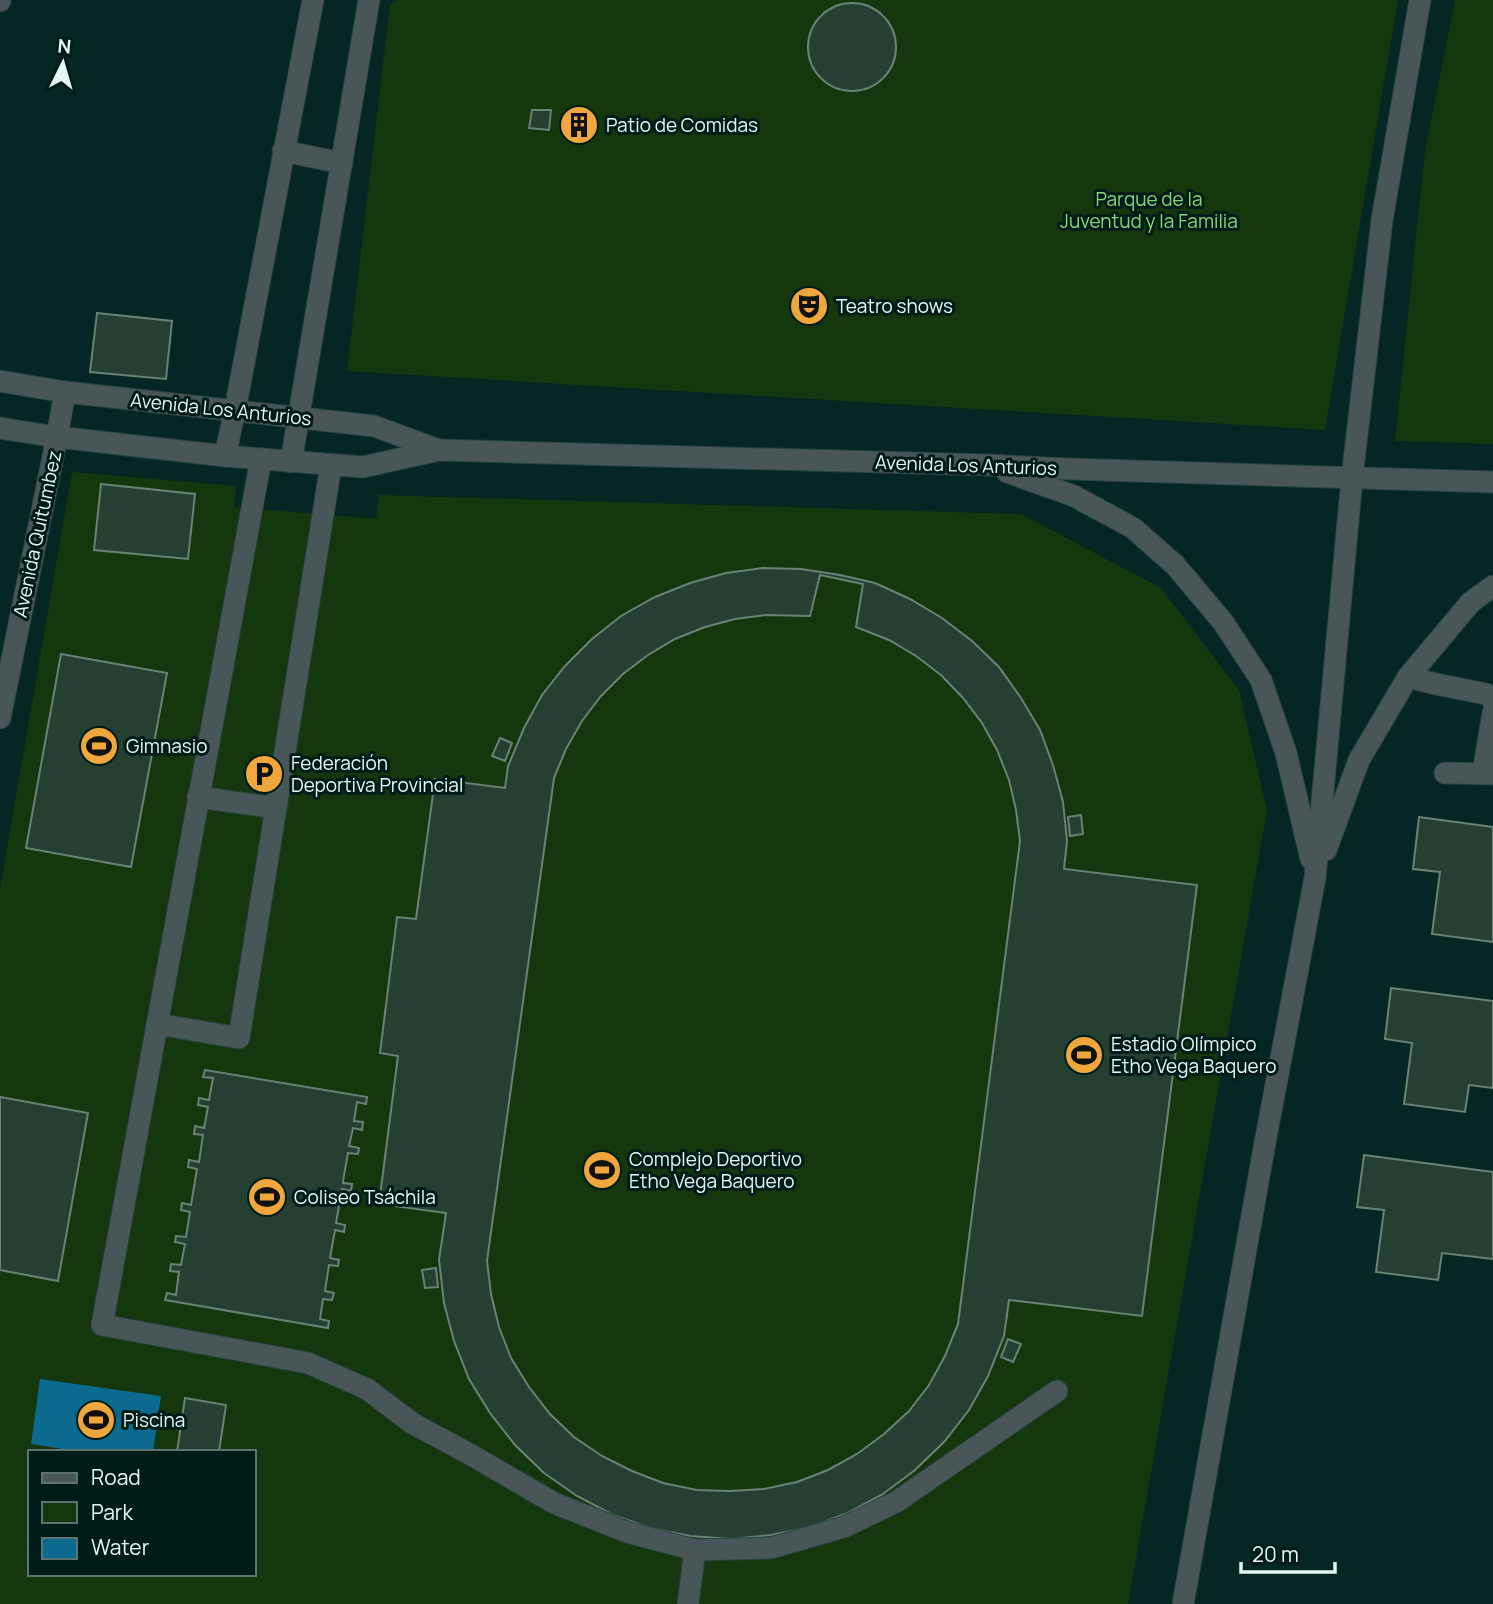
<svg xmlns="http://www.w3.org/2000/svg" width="1493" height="1604" font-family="Manrope,sans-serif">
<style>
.green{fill:#15370e;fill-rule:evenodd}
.water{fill:#0c6a8e}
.building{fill:#263f33;stroke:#688375;stroke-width:2;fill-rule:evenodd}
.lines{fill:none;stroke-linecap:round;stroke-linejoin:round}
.minor-casing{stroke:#244340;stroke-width:23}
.minor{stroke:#495658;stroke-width:21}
.labels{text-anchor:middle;stroke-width:6;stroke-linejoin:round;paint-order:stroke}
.poi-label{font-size:19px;fill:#e5f6f4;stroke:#001c19;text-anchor:start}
.park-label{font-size:19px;fill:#86d677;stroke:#001c19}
.street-label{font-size:19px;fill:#e5f6f4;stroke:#001c19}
</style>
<rect width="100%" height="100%" fill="#052623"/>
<g class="green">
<path d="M397,0h1001l-73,430 -978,-59 43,-366z"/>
<path d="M1455,0h38v444l-98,-3 30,-290z"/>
<path d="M72,472l164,14 -2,21 142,12 3,-24 642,19 140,74 78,102 28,120 -139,794h-1128v-715zM30,1452h224v122h-224z"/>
</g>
<path class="water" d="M40,1379l121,17 -8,56h-71l-51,-8z"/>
<g class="building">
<circle cx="852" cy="47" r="44"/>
<path d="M532,110h19l-2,20 -20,-2z"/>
<path d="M570,115l19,2 -2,17 -19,-2z"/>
<path d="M97,313l75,8 -6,58 -76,-7z"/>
<path d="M101,484l94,10 -7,65 -94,-9z"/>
<path d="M763,568l38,1 39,6 35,8 35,16 32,19 30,23 27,26 22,31 19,32 13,35 10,37 4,39 -3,28 133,16 -55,431 -133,-16 -5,36 -16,40 -19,34 -25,32 -29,28 -32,24 -35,19 -38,14 -39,8 -40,4 -41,-3 -39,-8 -38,-13 -36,-19 -33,-23 -29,-28 -25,-32 -21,-34 -15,-38 -10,-38 -5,-43 7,-47 -67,-9 19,-148 -18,-3 17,-136 19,2 19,-140 70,9 3,-22 16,-38 18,-33 23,-29 27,-27 29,-23 34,-19 35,-14 36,-10zM820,575l43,9 -7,43 33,13 27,16 25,19 22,23 19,25 15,27 12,30 7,30 4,31 -62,483 -13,32 -16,29 -20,26 -25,23 -27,20 -29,16 -31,12 -33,7 -34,2 -33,-1 -34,-7 -31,-12 -30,-15 -28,-19 -24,-23 -21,-27 -18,-29 -12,-31 -8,-33 -4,-33 67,-483 12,-29 16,-28 19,-25 22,-22 25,-19 27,-16 30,-12 30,-8 31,-4 44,1z"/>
<path d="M61,654l106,19 -36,194 -105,-19z"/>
<path d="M500,738l12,5 -7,18 -13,-5z"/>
<path d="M1081,815l2,19 -13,2 -2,-19z"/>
<path d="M1419,817l74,10v115l-61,-8 8,-62 -27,-3z"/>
<path d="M1391,988l102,13v87l-24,-3 -4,27 -61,-8 8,-61 -27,-4z"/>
<path d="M205,1070l162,27 -1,7 -9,-2 -3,19 9,1 -1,8 -9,-2 -4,18 10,2 -1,6 -10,-1 -4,22 -1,8 9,1 -1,7 -9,-2 -6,34 9,2 -1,7 -9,-2 -5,28 9,2 -1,6 -9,-1 -4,26 9,2 -2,7 -9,-1 -3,20 9,2 -1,7 -163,-28 2,-7 9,2 3,-23 -9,-1 1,-7 10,1 4,-21 -10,-2 1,-6 10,1 4,-25 -9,-2 1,-7 9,2 6,-36 -9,-2 1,-7 10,2 4,-27 -9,-1 1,-8 9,2 4,-21 -10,-2 1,-7 10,2 4,-22 -10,-1z"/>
<path d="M0,1097l88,16 -30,168 -58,-11z"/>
<path d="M1364,1155l129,17v87l-51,-6 -4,27 -62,-8 8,-62 -27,-3z"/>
<path d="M436,1268l2,19 -13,1 -3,-18z"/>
<path d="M1008,1339l13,5 -8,18 -12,-5z"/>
<path d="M185,1398l41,7 -7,47h-42z"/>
</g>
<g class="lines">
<defs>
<g id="minor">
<path d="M0,1v-1"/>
<path d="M283,151l59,12"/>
<path d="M0,381l65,11 309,34 65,24"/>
<path d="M0,428l57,9 168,19 138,11 76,-17 548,15 83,4 423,13"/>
<path d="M225,456l10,-46 78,-410"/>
<path d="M261,459l-159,866 206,38 59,26 45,34 61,33 81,47 73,29 68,18 76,-2 73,-21 52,-25 161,-111"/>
<path d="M291,462l78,-462"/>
<path d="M1007,472l67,24 59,32 42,37 48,57 38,58 25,73 25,106"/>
<path d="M1408,677l28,7 50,10 5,3 2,4"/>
<path d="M0,718l57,-281 8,-45"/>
<path d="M1445,773l48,1"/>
<path d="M1483,773l10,-60"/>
<path d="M198,797l78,11"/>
<path d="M1326,850l33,-90 49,-83 63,-75 22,-16"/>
<path d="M157,1024l82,14 92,-573"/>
<path d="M688,1604l7,-54"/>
<path d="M1183,1604l81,-456 51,-270 37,-400 30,-258 38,-220"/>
</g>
</defs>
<use href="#minor" class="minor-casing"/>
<use href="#minor" class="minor"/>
</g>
<defs>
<symbol id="building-disc" viewBox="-11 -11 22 22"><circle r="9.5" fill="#efa73d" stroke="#001c19"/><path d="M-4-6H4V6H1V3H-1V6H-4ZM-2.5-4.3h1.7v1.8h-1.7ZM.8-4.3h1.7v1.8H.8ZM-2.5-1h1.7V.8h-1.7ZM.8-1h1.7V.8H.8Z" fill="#111"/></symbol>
<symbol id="theatre-disc" viewBox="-11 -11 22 22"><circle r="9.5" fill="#efa73d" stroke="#001c19"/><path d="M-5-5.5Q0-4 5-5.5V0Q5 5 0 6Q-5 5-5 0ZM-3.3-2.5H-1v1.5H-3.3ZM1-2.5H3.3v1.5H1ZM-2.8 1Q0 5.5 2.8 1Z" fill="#111"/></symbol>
<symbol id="stadium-disc" viewBox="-11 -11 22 22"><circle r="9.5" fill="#efa73d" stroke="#001c19"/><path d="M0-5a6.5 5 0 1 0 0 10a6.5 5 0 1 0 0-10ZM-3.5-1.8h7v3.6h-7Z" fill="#111"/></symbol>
<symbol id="parking-disc" viewBox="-11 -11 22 22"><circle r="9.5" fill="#efa73d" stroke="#001c19"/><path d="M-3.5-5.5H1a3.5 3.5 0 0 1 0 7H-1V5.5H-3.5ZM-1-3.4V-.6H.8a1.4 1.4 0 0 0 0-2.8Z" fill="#111"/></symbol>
</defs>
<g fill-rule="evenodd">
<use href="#building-disc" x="557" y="103" width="44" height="44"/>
<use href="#theatre-disc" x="787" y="284" width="44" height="44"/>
<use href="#stadium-disc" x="77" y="724" width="44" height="44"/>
<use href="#parking-disc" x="242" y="752" width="44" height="44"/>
<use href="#stadium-disc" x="1062" y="1033" width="44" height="44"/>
<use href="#stadium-disc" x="580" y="1148" width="44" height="44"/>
<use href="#stadium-disc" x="245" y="1175" width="44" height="44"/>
<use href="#stadium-disc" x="74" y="1398" width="44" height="44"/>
</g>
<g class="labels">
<g class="poi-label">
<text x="606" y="132">Patio de Comidas</text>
<text x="836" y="313">Teatro shows</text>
<text x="126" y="753">Gimnasio</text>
<text x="291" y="770">Federación<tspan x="291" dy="22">Deportiva Provincial</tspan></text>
<text x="1111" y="1051">Estadio Olímpico<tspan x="1111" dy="22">Etho Vega Baquero</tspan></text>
<text x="629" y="1166">Complejo Deportivo<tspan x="629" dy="22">Etho Vega Baquero</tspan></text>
<text x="294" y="1204">Coliseo Tsáchila</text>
<text x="123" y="1427">Piscina</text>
</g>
<g class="park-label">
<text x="1149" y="206">Parque de la<tspan x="1149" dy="22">Juventud y la Familia</tspan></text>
</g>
<g class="street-label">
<text transform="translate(221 409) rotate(6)" y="7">Avenida Los Anturios</text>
<text transform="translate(966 465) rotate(2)" y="7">Avenida Los Anturios</text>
<text transform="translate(37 534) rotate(-78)" y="7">Avenida Quitumbez</text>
</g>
</g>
<rect x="28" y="1450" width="228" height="126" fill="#001c19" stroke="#5c7371" stroke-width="2"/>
<rect x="42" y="1473" width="35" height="10" fill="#495658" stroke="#5c7371" stroke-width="2"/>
<text x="91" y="1485" font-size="21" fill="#e5f6f4">Road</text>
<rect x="42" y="1502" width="35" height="21" fill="#15370e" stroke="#5c7371" stroke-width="2"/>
<text x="91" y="1520" font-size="21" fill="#e5f6f4">Park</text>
<rect x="42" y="1538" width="35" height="21" fill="#0c6a8e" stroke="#5c7371" stroke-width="2"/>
<text x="91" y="1555" font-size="21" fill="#e5f6f4">Water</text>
<g transform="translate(63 63) rotate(5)" stroke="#001c19" stroke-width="5" paint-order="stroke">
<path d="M0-5L12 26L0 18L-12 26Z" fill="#e5f6f4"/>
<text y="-10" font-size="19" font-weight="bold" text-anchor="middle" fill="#e5f6f4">N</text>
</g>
<path d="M1241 1562v10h94v-10" fill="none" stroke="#e5f6f4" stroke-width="3.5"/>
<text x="1252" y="1562" font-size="21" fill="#e5f6f4" stroke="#001c19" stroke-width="5" paint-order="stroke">20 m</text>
</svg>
